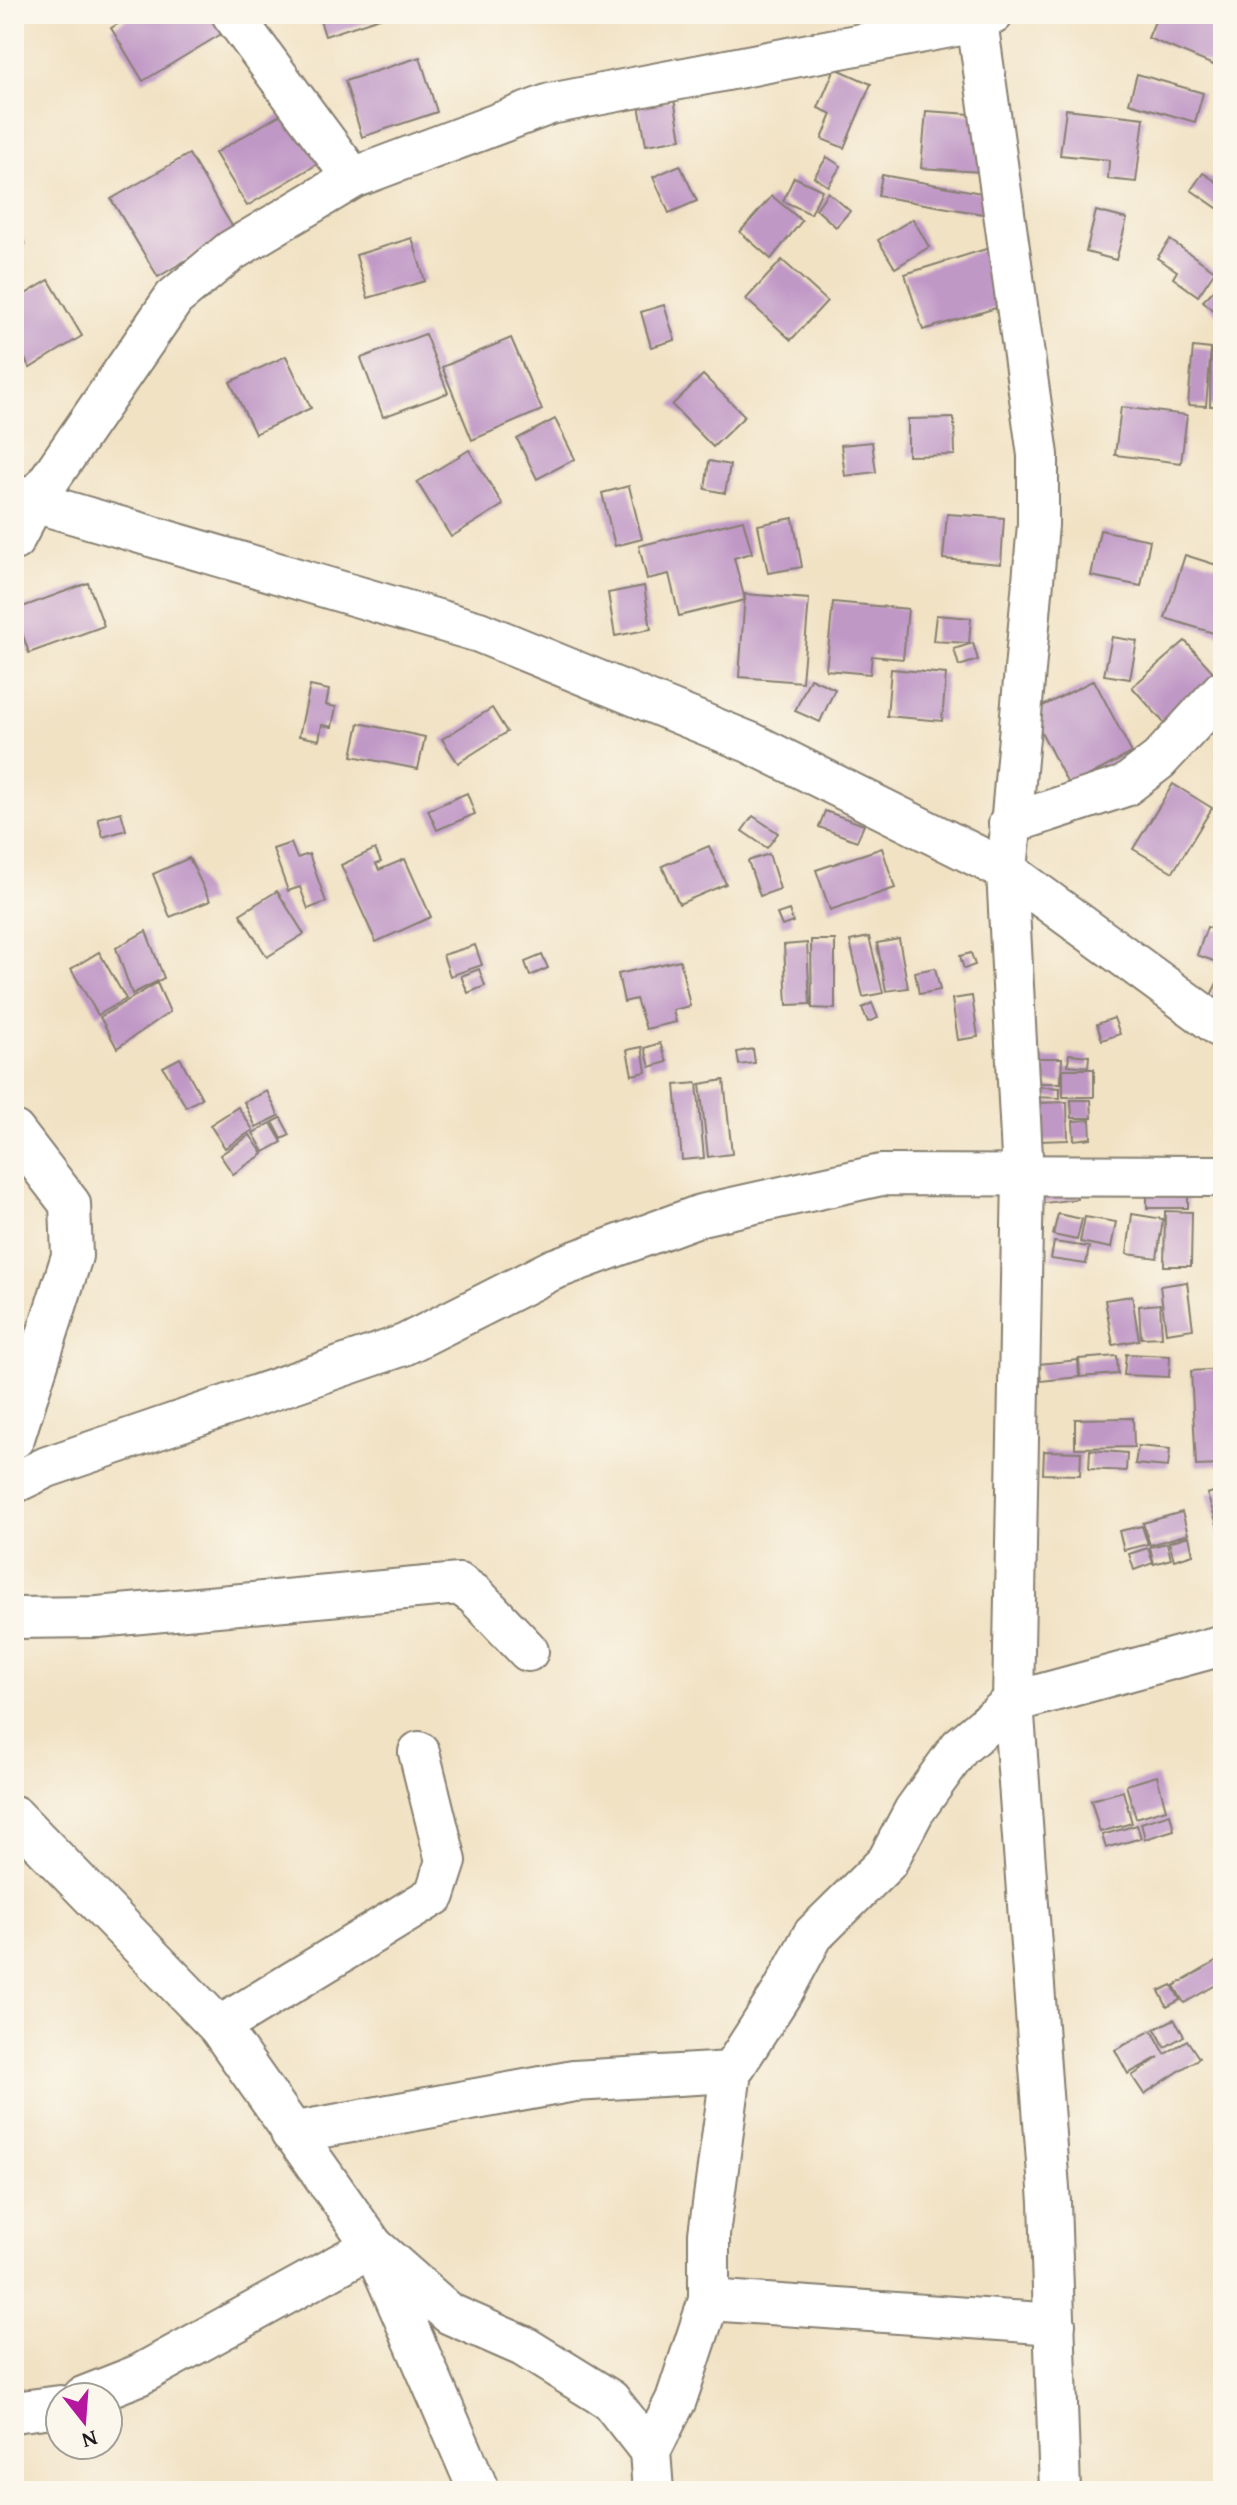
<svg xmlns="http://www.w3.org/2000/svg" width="1237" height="2505" font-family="'Gentium Book Plus',serif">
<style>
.building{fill:#c098c6}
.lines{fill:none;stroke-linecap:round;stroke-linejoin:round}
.minor-casing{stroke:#867f70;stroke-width:44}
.minor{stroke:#fff;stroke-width:40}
</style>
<rect width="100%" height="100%" fill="#fbf7ec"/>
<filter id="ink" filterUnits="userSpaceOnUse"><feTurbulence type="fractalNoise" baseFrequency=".0125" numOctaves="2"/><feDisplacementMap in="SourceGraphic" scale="16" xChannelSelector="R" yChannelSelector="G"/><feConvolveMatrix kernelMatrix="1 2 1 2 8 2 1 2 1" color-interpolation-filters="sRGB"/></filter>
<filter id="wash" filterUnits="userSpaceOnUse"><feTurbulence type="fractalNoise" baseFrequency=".006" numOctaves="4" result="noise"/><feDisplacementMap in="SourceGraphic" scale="32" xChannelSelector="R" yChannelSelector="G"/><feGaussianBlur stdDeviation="1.8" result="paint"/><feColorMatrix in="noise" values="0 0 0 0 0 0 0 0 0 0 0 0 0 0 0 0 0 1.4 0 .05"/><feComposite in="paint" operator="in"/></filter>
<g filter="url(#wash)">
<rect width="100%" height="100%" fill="#f1e2c4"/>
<g id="blocks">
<g class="building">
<path d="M135,14h77l11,19 -80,48 -32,-53z"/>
<path d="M318,14h60l2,4 -55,18z"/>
<path d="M1158,14h65v29l-10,22 -65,-27z"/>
<path d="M420,57l17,55 -75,25 -17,-56z"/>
<path d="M835,68l36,16 -27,64 -22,-9 10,-25 -14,-6z"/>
<path d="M1137,74l66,19 -8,29 -66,-19z"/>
<path d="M674,99l7,40 -35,6 -7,-40z"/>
<path d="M295,106l31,53 -79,47 -32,-53z"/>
<path d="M1066,109l78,9 -8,64 -28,-3 1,-19 -49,-5z"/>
<path d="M926,111l59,4 -4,57 -60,-4z"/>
<path d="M189,154l46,77 -77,46 -47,-78z"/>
<path d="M827,157l14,9 -13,20 -14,-9z"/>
<path d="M680,165l17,36 -28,12 -16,-36z"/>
<path d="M1203,173l20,13v26l-32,-22z"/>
<path d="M882,175l105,19 -4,20 -105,-18z"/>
<path d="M794,177l28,13 -11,24 -28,-13z"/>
<path d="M828,192l22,19 -14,16 -20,-18z"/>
<path d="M772,196l30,25 -31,38 -31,-27z"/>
<path d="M1096,211l31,8 -11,41 -30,-8z"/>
<path d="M913,219l16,28 -34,21 -17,-28z"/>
<path d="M14,225l11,19 -11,6z"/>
<path d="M412,238l13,43 -57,17 -12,-43z"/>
<path d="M1170,240l45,31 -17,25 -25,-18 4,-7 -20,-13z"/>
<path d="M999,245l17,57 -93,28 -18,-56z"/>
<path d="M782,260l45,41 -36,39 -45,-41z"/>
<path d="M49,280l33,56 -52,32 -16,-28v-39z"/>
<path d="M1223,281v35l-2,2 -18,-17z"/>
<path d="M664,305l11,35 -24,7 -10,-35z"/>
<path d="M425,334l23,59 -65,24 -22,-59z"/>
<path d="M511,338l31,72 -70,30 -30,-73z"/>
<path d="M1193,347l18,2 -5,57 -18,-1z"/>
<path d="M1211,351h12v55h-13z"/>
<path d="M286,356l25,52 -56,26 -25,-52z"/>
<path d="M703,375l42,41 -32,31 -41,-42z"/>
<path d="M1121,407l66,8 -6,48 -66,-8z"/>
<path d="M954,418l1,37 -47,1v-37z"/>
<path d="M555,419l20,40 -38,20 -20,-40z"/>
<path d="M872,442l4,30 -31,4 -4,-31z"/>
<path d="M469,450l34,55 -52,32 -34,-55z"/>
<path d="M709,461l21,4 -5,28 -20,-4z"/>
<path d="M629,486l13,53 -27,7 -13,-53z"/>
<path d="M947,514l57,4 -3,46 -58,-5z"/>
<path d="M793,518l9,49 -34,6 -10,-48z"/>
<path d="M743,520l9,33 -18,5 11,42 -66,16 -10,-42 -22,5 -8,-33z"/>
<path d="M1100,530l50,10 -9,46 -50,-10z"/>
<path d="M1185,555l38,12v69l-58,-18z"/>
<path d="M88,583l16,43 -75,27 -15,-43z"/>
<path d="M644,586l7,43 -36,7 -7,-43z"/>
<path d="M745,594l64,5 -7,83 -63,-5z"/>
<path d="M833,602l75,7 -5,50 -31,-3 -2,18 -44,-4z"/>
<path d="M936,615l35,3 -2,25 -36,-2z"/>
<path d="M1112,637l25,4 -7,38 -26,-4z"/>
<path d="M1185,641l38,42 -50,50 -41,-46z"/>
<path d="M973,643l5,17 -19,6 -5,-17z"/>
<path d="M891,669l55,5 -4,47 -55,-5z"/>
<path d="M810,678l25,11 -15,33 -25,-11z"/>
<path d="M1094,680l38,73 -63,33 -38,-74z"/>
<path d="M310,686l19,4 -3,15 10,2 -4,20 -10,-2 -3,15 -20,-4z"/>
<path d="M492,708l15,24 -49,31 -16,-24z"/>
<path d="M359,723l66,14 -7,32 -66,-13z"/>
<path d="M1173,784l39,24 -39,64 -40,-23z"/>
<path d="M467,793l8,21 -38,16 -9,-20z"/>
<path d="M825,811l39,14 -7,16 -38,-14z"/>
<path d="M121,812l5,18 -23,7 -5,-19z"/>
<path d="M753,816l25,17 -11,15 -25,-17z"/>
<path d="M291,843l6,15 12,-4 17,48 -18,7 -8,-22 -12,4 -15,-42z"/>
<path d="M709,846l17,38 -47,20 -17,-38z"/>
<path d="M882,848l13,40 -65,22 -14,-40z"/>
<path d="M375,849l6,13 -5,2 3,6 26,-11 26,58 -55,25 -35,-77z"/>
<path d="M769,854l11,35 -20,7 -12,-35z"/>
<path d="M189,858l21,43 -40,16 -17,-43z"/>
<path d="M277,891l27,43 -37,23 -27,-43z"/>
<path d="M789,910l4,12 -11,4 -5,-12z"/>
<path d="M1207,927l16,5 -4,31 -22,-8z"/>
<path d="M146,931l18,47 -32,16 -16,-46z"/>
<path d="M869,937l14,56 -20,4 -13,-56z"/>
<path d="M899,939l9,49 -22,3 -9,-48z"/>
<path d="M811,940h24v69l-23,-1z"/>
<path d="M807,943l3,61 -23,1 -3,-60z"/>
<path d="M475,945l7,20 -32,11 -7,-21z"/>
<path d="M99,952l27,47 -28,16 -27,-46z"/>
<path d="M971,953l4,12 -11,4 -4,-13z"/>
<path d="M542,955l6,13 -18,8 -5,-14z"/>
<path d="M680,960l10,46 -17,4 3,12 -30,7 -10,-30 -12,3 -6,-28z"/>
<path d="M935,968l5,22 -21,4 -4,-22z"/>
<path d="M479,969l6,17 -17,7 -7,-17z"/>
<path d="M157,983l13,29 -53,36 -17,-31z"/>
<path d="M1217,983l6,3v15l-12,-6z"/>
<path d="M972,996l6,41 -20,3 -6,-41z"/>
<path d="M872,1003l6,15 -10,4 -6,-14z"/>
<path d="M1114,1018l6,16 -18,6 -5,-16z"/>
<path d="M660,1043l7,19 -17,5 -5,-19z"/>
<path d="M642,1047l4,25 -14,3 -5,-25z"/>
<path d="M753,1049l2,14 -16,2 -2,-13z"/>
<path d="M1069,1054l20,2 -1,11 -20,-2z"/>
<path d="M180,1058l22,40 -16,9 -23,-40z"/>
<path d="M1035,1058h27l-1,25h-26z"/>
<rect x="1063" y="1069" width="31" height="28"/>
<path d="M724,1080l8,74 -24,3 -8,-73z"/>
<path d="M697,1083l7,75 -22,2 -7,-75z"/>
<path d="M1032,1086l28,2v10l-28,-1z"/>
<path d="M267,1091l12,25 -23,11 -12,-25z"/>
<path d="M1071,1100h20l1,18h-20z"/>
<path d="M1067,1102l1,38 -29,1 -2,-38z"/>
<path d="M238,1107l15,23 -28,18 -15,-23z"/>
<path d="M281,1118l9,17 -8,4 -9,-17z"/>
<path d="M1090,1120l1,18 -17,2 -1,-19z"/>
<path d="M271,1123l11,19 -18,10 -11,-19z"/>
<path d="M250,1135l13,19 -30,20 -13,-19z"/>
<path d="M1076,1185l1,14 -40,5 -1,-15z"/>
<rect x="1147" y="1185" width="41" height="23"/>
<path d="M1165,1211l27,1 -1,54h-27z"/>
<path d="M1058,1214l24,5 -5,21 -24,-5z"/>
<path d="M1132,1214l31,5 -6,39 -30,-4z"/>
<path d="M1085,1217l31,5 -5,26 -31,-6z"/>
<path d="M1054,1242l35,5 -3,17 -35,-5z"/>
<path d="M1223,1258v45l-3,1 -4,-45z"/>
<path d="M1187,1282l6,47 -27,4 -6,-47z"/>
<path d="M1132,1296l7,44 -26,5 -8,-45z"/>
<path d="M1160,1304l2,33 -21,1 -2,-32z"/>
<path d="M1126,1354l44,2 -1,21 -45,-2z"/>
<path d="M1117,1356l1,18 -38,3 -1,-18z"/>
<path d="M1078,1360l1,17 -38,4 -2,-17z"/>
<path d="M1223,1369v96l-27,1 -5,-95z"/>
<path d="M1133,1418l1,29 -59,1v-29z"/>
<path d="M1138,1446l32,3 -2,18 -33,-3z"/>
<path d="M1090,1450l37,3 -1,18 -37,-2z"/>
<path d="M1044,1451l37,1 -1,23 -37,-1z"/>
<path d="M1223,1489v50h-1l-15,-45z"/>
<path d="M1182,1512l6,22 -38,11 -7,-22z"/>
<path d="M1142,1526l6,18 -24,6 -5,-19z"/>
<path d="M1189,1536l4,18 -19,6 -5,-18z"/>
<path d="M1167,1543l4,16 -17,5 -4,-17z"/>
<path d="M1148,1548l5,15 -19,7 -5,-16z"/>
<path d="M1157,1776l9,33 -30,9 -10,-33z"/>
<path d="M1123,1791l9,32 -32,9 -9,-32z"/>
<path d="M1170,1814l4,16 -29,9 -4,-16z"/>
<path d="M1137,1825l4,13 -35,10 -4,-13z"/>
<path d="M1219,1960l4,21 -39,22 -10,-17z"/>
<path d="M1172,1985l8,15 -13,7 -8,-16z"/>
<path d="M1174,2019l10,17 -19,11 -10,-18z"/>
<path d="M1152,2030l13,24 22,-14 12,18 -55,36 -12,-18 27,-19 -31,17 -13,-24z"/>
</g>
</g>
</g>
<g filter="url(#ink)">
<use href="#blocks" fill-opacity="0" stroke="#867f70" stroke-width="2"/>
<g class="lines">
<defs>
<g id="minor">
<path d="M232,14l121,164"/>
<path d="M976,14l62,441v70l-31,346 16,305 -10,526 37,500 10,289"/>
<path d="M14,493l20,9 445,130 272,111 256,128 216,158"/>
<path d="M14,540l20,-38 140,-204 57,-47 122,-73 197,-74 426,-82 17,-8"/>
<path d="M1009,824l116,-38 34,-26 64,-70"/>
<path d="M14,1131l56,73 2,52 -58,182"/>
<path d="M14,1483l33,-16 357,-122 148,-75 149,-55 180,-40 342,1"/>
<path d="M14,1618l84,-1 361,-33 16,11 53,56"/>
<path d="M14,1816l205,211 154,219 106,245"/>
<path d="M219,2027l216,-132 11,-34 -27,-109"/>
<path d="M291,2133l283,-52 157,-9"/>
<path d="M709,2300l346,24"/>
<path d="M83,2397l56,-22 234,-129 77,68 73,32 87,54 40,51"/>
<path d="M14,2412l46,-6"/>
<path d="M653,2491l-3,-40 26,-51 33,-100v-66l22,-162 52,-81 30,-56 74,-73 27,-51 46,-64 53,-45 210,-57"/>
</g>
</defs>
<use href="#minor" class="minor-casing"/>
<use href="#minor" class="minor"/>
</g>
</g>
<rect width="1237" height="2505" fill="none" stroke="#fbf7ec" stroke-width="48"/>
<g transform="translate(84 2421) rotate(163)"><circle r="38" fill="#fbf7ec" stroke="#a29f99" stroke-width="2"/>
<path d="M0-6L14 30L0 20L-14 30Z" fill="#b5179e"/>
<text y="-12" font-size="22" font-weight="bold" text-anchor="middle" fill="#1c1c1c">N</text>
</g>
</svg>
